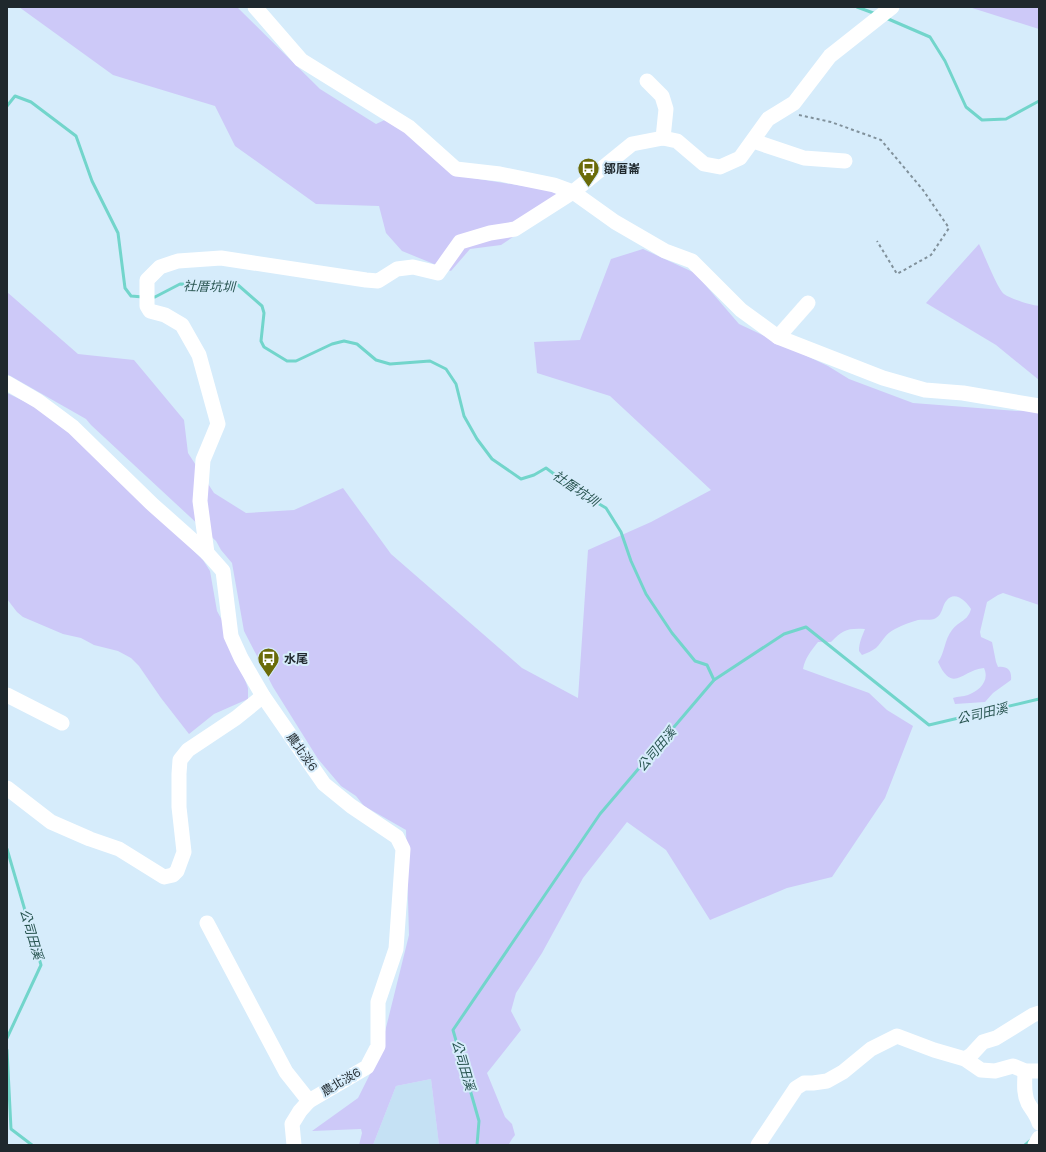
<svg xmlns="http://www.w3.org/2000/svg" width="1046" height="1152" font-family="'DM Sans','Noto Sans TC',sans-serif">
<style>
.built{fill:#c5e1f4}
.green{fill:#cdc9f8}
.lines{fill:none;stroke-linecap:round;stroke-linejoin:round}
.stream{stroke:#72d5cb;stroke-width:3}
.path{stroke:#81919b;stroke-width:2;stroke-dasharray:3 3;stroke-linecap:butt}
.minor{stroke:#fff;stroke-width:15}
.labels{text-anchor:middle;stroke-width:4;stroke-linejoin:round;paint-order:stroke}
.poi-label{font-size:12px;font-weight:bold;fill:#1f282d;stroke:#d6ecfb;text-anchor:start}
.street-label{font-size:12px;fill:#1f282d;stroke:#d6ecfb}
.water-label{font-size:13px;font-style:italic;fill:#295551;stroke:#d6ecfb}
</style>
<rect width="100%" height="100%" fill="#d6ecfb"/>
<path class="built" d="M431,1079l8,66h-66l23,-59z"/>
<g class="green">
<path d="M19,7h218l83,82 56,35 13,-6 77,59 83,13 9,5 -12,20 -45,30 -31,4 -19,22 -49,-20 -16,-18 -7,-27 -63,-2 -81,-58 -20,-40 -102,-31z"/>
<path d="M969,7h70v22z"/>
<path d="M979,244c5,10 18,44 25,50 7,5 26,11 35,12v74l-43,-35 -70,-42z"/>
<path d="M643,249l52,24 44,51 89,42 21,13 64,24 104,8 22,-2v196l-36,-12 -5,2 -11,7 -7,30 1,5 11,5 4,20 2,5c10,-1 14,4 13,13l-18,13 -8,9 -30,2 -2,-6c5,-2 10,-1 15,-3 11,-4 22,-14 16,-27 -21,1 -31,27 -46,-6 7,-9 6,-22 14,-32 7,-9 16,-9 19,-21 -4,-7 -16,-19 -24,-9 -5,5 -4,14 -11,18 -5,3 -12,1 -18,2 -7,2 -16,5 -23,9 -10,5 -12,12 -19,19 -4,3 -9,5 -14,7l-3,-4c0,-9 3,-14 6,-22 -18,-1 -22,1 -34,13h-13c-7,9 -13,16 -15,27l66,24 18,17 26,16 -28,72 -53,79 -45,11 -77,32 -44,-70 -39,-28 -44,56 -41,75 -26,40 -5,18 10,19 -34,43 18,44 7,7 3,11 -3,4 -3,5 1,1h-71l-8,-66 -35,7 -23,59h-14l3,-12 -1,-4 -49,2 46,-33 21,-42 30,-121 -3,-105 -42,-24 -8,-10 -15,-10 -23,-27 -45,-72 -29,-56 -12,-68 -11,-13 -5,-9 -125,-116 -5,-6 -79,-45v-82l71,62 56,6 50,60 4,33 26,40 32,20 48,-3 49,-22 48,66 131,114 56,30 10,-148 63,-28 60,-32 -101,-94 -73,-23 -3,-31 46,-2 31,-81z"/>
<path d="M7,393l50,24 146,143 7,11 7,40 7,13 24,64v11l-34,15 -25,20 -28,-36 -22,-32 -8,-8 -13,-7 -24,-6 -13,-7 -18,-4 -40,-17 -6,-5 -10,-13z"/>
</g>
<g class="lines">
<g class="stream">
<path d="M857,7l19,7"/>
<path d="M886,18l44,19 15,24 21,46 16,13 24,-1 33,-18"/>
<path d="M7,106l8,-10 16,6 45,34 16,45 26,52 7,55 6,8 12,1"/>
<path d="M151,297h4l25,-13 58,1 24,21 2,7 -3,28 3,6 23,14h9l36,-17 12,-3 13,3 19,16 14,4 40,-3 16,8 10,15 8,32 13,23 15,20 29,20 13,-4 12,-7 31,23 29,17 15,24 10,29 15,33 26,39 23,28 12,4 7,15"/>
<path d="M7,849l34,116 -34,73"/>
<path d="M7,1050l4,79 21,16"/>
<path d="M477,1145l2,-24 -26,-91 147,-216 114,-134 70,-46 22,-7 123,98 110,-26"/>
<path d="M1025,1145l6,-5"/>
</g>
<path class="path" d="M799,115l32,7 50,18 42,50 26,38 -18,27 -34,19 -20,-33"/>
<g class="minor">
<path d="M255,7l46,53 108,67 47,42 44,5 54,11 19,7 42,30 50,29 27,10 49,49 37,27 105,41 42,12 38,3 76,13"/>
<path d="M647,81l15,15 4,13 -3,29"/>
<path d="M753,141l51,17 41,3"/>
<path d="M778,337l30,-34"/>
<path d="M7,383l31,18 35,26 80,78 54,48"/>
<path d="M7,695l55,28"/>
<path d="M7,788l44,34 39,17 29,10 45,28 9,-2 4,-4 7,-19 -5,-45v-33l1,-14 8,-10 48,-32 27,-22"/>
<path d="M207,923l79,149 23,29"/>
<path d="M965,1059l6,-4 12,-13 13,-4 37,-23 6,-2"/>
<path d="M1025,1071c0,10 -2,22 3,32 4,7 9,12 11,20"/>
<path d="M294,1145l-2,-21 8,-13 9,-10 58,-34 11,-21v-44l18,-53 7,-100 -6,-12 -46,-31 -27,-22 -61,-88 -22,-38 -10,-22 -8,-65 -16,-18 -7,-52 3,-41 15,-36 -19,-69 -17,-30 -17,-10 -15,-4 -3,-5v-26l13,-13 18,-6 43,-3 145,22 12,1 19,-12 16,-2 25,6 22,-31 30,-9 25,-4 58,-37 59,-48 31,-6 14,3 27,23 16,3 20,-9 28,-39 26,-16 36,-47 62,-49"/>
<path d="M758,1145l38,-57 8,-5h9l14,-2 16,-9 28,-23 26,-13 37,14 31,9 16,11 14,1 18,-5 12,5h14"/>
<path d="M1035,1145l4,-7"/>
</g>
</g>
<defs>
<symbol id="bus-pin" viewBox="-11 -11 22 30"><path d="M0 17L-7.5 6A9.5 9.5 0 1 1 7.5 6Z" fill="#6a6b09" stroke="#d6ecfb"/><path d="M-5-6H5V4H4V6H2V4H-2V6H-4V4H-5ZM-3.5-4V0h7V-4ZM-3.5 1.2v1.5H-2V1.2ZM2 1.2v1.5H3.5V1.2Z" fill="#fff"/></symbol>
</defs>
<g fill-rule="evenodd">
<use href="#bus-pin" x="576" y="156" width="25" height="34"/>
<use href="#bus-pin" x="256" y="646" width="25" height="34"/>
</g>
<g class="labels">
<g class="poi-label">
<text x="604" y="173">鄒厝崙</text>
<text x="284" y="663">水尾</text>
</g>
<g class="street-label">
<text transform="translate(302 752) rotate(55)" y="4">農北淡6</text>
<text transform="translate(341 1082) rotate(-30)" y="4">農北淡6</text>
</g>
<g class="water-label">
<text transform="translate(209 286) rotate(1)" y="5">社厝坑圳</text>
<text transform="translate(576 488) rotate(34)" y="5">社厝坑圳</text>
<text transform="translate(982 713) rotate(-13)" y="5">公司田溪</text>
<text transform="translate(656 749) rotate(-50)" y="5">公司田溪</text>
<text transform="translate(32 934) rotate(74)" y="5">公司田溪</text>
<text transform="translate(464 1065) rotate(74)" y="5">公司田溪</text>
</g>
</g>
<rect width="1046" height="1152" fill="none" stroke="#1f282d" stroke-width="16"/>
</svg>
